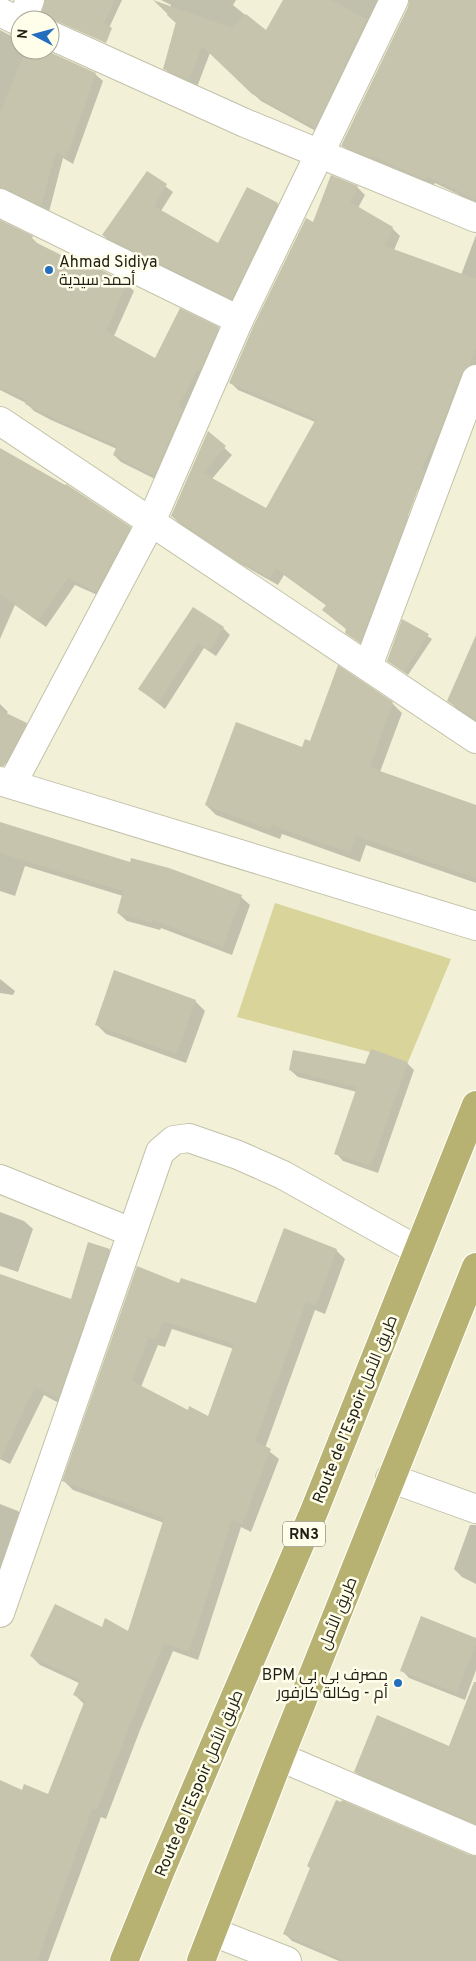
<svg xmlns="http://www.w3.org/2000/svg" width="476" height="1961" font-family="Overpass,Cairo,sans-serif">
<style>
.green{fill:#d9d49a}
.shadow{fill:#0003;fill-rule:evenodd}
.building{fill:#c6c4ac;fill-rule:evenodd}
.lines{fill:none;stroke-linecap:round;stroke-linejoin:round}
.minor-casing{stroke:#c3c1a9;stroke-width:30}
.trunk-casing{stroke:#fff;stroke-width:30}
.minor{stroke:#fff;stroke-width:28}
.trunk{stroke:#b8b272;stroke-width:28}
.poi-dot{fill:#236ebe;stroke:#fffeea;stroke-width:2}
.labels{text-anchor:middle;stroke-width:5;stroke-linejoin:round;paint-order:stroke}
.shield{fill:#fffeea;stroke:#626155;stroke-width:1}
.shield-label{font-size:15px;font-weight:bold;fill:#1f1e15}
.poi-label{font-size:16px;fill:#1f1e15;stroke:#fffeea;text-anchor:start}
.street-label{font-size:16px;fill:#1f1e15;stroke:#fffeea}
</style>
<rect width="100%" height="100%" fill="#f2f1d8"/>
<path class="green" d="M275,903l176,56 -43,103 -171,-45z"/>
<g class="shadow">
<path d="M47,0h75l-19,41z"/>
<path d="M161,0h75l-3,5 33,27 18,-32h104l-65,135 -62,-34 -51,-48 -13,34 -25,-11 -8,-8 13,-44 -10,-9 4,-10z"/>
<path d="M410,0h66v203l-41,-20 -2,4 -52,-24 -1,2 -30,-12 -8,-8 67,-138z"/>
<path d="M0,30l13,7 7,2v11h23l52,24 8,7 -30,83 -10,-6 -14,54 -49,-16z"/>
<path d="M148,173l25,19 -12,19 58,33 28,-55 30,15 7,7 -45,94 -129,-63 -7,-7z"/>
<path d="M357,187l8,8 -7,13 34,20 8,8 -6,14 67,25 15,-40v139l-53,117 -32,-13 16,38 8,8 -47,125 -22,-17 1,-2 -20,-24 -43,-31 -6,10 -37,-21 -61,-40 -8,-8 36,-83 24,22 -20,24 54,31 49,-88 -77,-32 -8,-8 84,-158z"/>
<path d="M0,222l32,16 8,8 41,20 45,18 8,7 -20,45 42,24 62,-32 7,8 -64,146 -40,-20 -7,-7 3,-6 -66,-29 -17,-9 -8,-8 -26,-13z"/>
<path d="M0,450l130,78 7,7 -33,63 -29,-13 -29,42 -31,-22 -15,34z"/>
<path d="M193,608l30,20 7,7 -14,21 -12,-8 -39,61 -25,-20z"/>
<path d="M403,621l29,18 -24,36 -16,-11z"/>
<path d="M476,638v84l-18,-12 -9,-9z"/>
<path d="M392,703l10,10 -22,59 96,34v77l-110,-38 -6,17 -78,-28 -2,5 -64,-24 -10,-10 105,-62z"/>
<path d="M0,704l8,8 -2,2 20,10 7,8 -19,35 -14,-6z"/>
<path d="M0,828l241,69 9,8 -18,50 -71,-27 -1,2 -33,-9 -9,-8 5,-17 -98,-30 -10,30 -15,-5z"/>
<path d="M0,979l15,12 -2,4 -13,-2z"/>
<path d="M195,1001l10,10 -19,52 -80,-29 -10,-10z"/>
<path d="M407,1063l7,7 -36,103 -35,-12 -7,-8 21,-61 -59,-15 -8,-7z"/>
<path d="M0,1212l24,9 9,8 -15,43 -18,-6z"/>
<path d="M109,1250l9,9 -52,148 -22,-12 -34,69 -10,-5v-133l72,-26z"/>
<path d="M336,1250l9,9 -20,55 -10,-4 -50,138 14,11 -28,73 -10,-5 -43,133 -25,-9 -33,79 -34,89 -5,-2 -53,144h-48v-179l22,9 26,5 36,-92 -9,-9 4,-12 -39,-18 -9,-9 72,-28 26,5 35,-110 -91,-33 -9,-9 115,-196 77,20zM172,1329l62,20 -26,69 -20,-6 -47,-25 17,-42 7,2z"/>
<path d="M0,1504l18,7 8,9 -26,55z"/>
<path d="M470,1525h6v59l-14,-7 -8,-8z"/>
<path d="M476,1639v31l-11,30 -56,-22 -7,-8z"/>
<path d="M476,1723v105l-113,-49 -8,-8 95,-23z"/>
<path d="M476,1858v103h-137l-47,-20 -8,-8z"/>
</g>
<g class="building">
<path d="M45,0h70l-11,23 8,5 -6,15 -50,-22 -17,-1z"/>
<path d="M153,0l79,28 14,-14 20,16 17,-30h48l36,19 -52,109 -63,-34 -50,-48 -13,34 -26,-11 13,-47z"/>
<path d="M409,0h67v200l-49,-24 -2,4 -52,-24 -1,2 -31,-12 67,-139z"/>
<path d="M26,50h19l51,23 -30,85 -10,-6 -15,54 -34,-17 -7,-1v-76z"/>
<path d="M147,171l20,13 -13,22 64,37 29,-56 31,16 -46,96 -130,-64z"/>
<path d="M331,175l27,11 -8,16 43,25 -8,19 91,33v69l-7,18 -8,8 -21,56 -19,40 4,1 -65,172 -15,-10 1,-4 -24,-19 5,-6 -51,-36 -6,10 -38,-21 -61,-41 37,-85 18,15 -23,27 63,35 50,-89 -87,-36 24,-56 53,-109 7,4z"/>
<path d="M0,220l33,16 -2,4 50,25 3,-4 43,22 -21,48 49,27 25,-50 39,19 -19,44 -3,-1 -18,36 4,3 -29,67 -41,-21 4,-9 -75,-33 -17,-9 2,-4 -27,-12z"/>
<path d="M0,448l65,37 1,-1 65,43 -35,65 -28,-14 -30,43 -38,-27z"/>
<path d="M193,607l31,20 -15,24 -11,-8 -40,60 -20,-14z"/>
<path d="M402,619l27,15 -25,38 -17,-11z"/>
<path d="M476,635v85l-29,-19z"/>
<path d="M338,665l55,37 -23,64 10,5 96,34v73l-120,-42 -6,17 -78,-28 -2,5 -65,-25 31,-83 66,25 3,-8 5,2z"/>
<path d="M0,710l27,13 -23,43h-4z"/>
<path d="M0,822l130,40 1,-4 38,10 73,27 -19,52 -71,-27v3l-35,-10 6,-22 -123,-38z"/>
<path d="M114,970l82,30 -20,54 -81,-29z"/>
<path d="M371,1049l37,13 -37,104 -37,-12 23,-67 -68,-17 4,-20 72,14z"/>
<path d="M284,1228l53,21 -21,57 -10,-4 -51,139 16,8 -29,75 -10,-5 -43,133 -25,-9 -32,77 -35,90 -5,-1 -55,152h-37v-181l22,10 2,-6 24,10 37,-94 -12,-5 7,-15 -50,-24 25,-52 47,23 3,-9 23,13 36,-113 -102,-37 75,-215 42,17 2,-5 75,25zM163,1321l71,23 -26,72 -19,-10 -1,4 -56,-29 17,-44 7,2z"/>
<path d="M88,1242l22,7 -52,150 -23,-12 -35,73v-186l71,25z"/>
<path d="M421,1616l55,22v6l-19,49 -57,-22z"/>
<path d="M474,1682h2v142l-122,-52 23,-57 72,31z"/>
<path d="M336,1800l5,2 1,-2 128,55 6,1v105h-130l-63,-27 27,-66 -3,-2z"/>
</g>
<g class="lines">
<defs>
<g id="minor">
<path d="M0,12l20,10"/>
<path d="M22,20l8,-20"/>
<path d="M50,35l195,88 231,95"/>
<path d="M0,203l239,117"/>
<path d="M0,421l476,318"/>
<path d="M368,666l108,-287"/>
<path d="M0,781l476,145"/>
<path d="M12,784l139,-262 88,-202 155,-320"/>
<path d="M0,1179l131,53"/>
<path d="M390,1478l86,31"/>
<path d="M0,1613l160,-461 14,-12 15,-2 49,17 45,20 134,75"/>
<path d="M280,1757l196,84"/>
<path d="M213,1932l74,29"/>
</g>
<g id="trunk">
<path d="M124,1961l37,-91 154,-361 161,-404"/>
<path d="M201,1961l79,-204 196,-490"/>
</g>
</defs>
<use href="#minor" class="minor-casing"/>
<use href="#trunk" class="trunk-casing"/>
<use href="#minor" class="minor"/>
<use href="#trunk" class="trunk"/>
</g>
<g class="poi-dot">
<circle cx="49" cy="270" r="5"/>
<circle cx="398" cy="1683" r="5"/>
</g>
<g class="labels">
<rect class="shield" x="283" y="1521.5" width="42" height="25" rx="4"/>
<g class="shield-label">
<text x="304" y="1539">RN3</text>
</g>
<g class="poi-label">
<text x="59" y="267">Ahmad Sidiya<tspan x="59" dy="18">أحمد سيدية</tspan></text>
<text x="388" y="1680" text-anchor="end">BPM مصرف بي بي<tspan x="388" dy="18">أم - وكالة كارفور</tspan></text>
</g>
<g class="street-label">
<text transform="translate(354 1409) rotate(-68)" y="6">Route de l’Espoir طريق الأمل</text>
<text transform="translate(337 1613) rotate(-68)" y="6">طريق الأمل</text>
<text transform="translate(198 1783) rotate(-67)" y="6">Route de l’Espoir طريق الأمل</text>
</g>
</g>
<g transform="translate(35 35) rotate(276)"><circle r="24" fill="#fffeea" stroke="#a5a495"/>
<path d="M0-4L9 19L0 12L-9 19Z" fill="#236ebe"/>
<text y="-8" font-size="14" font-weight="bold" text-anchor="middle" fill="#1f1e15">N</text>
</g>
</svg>
